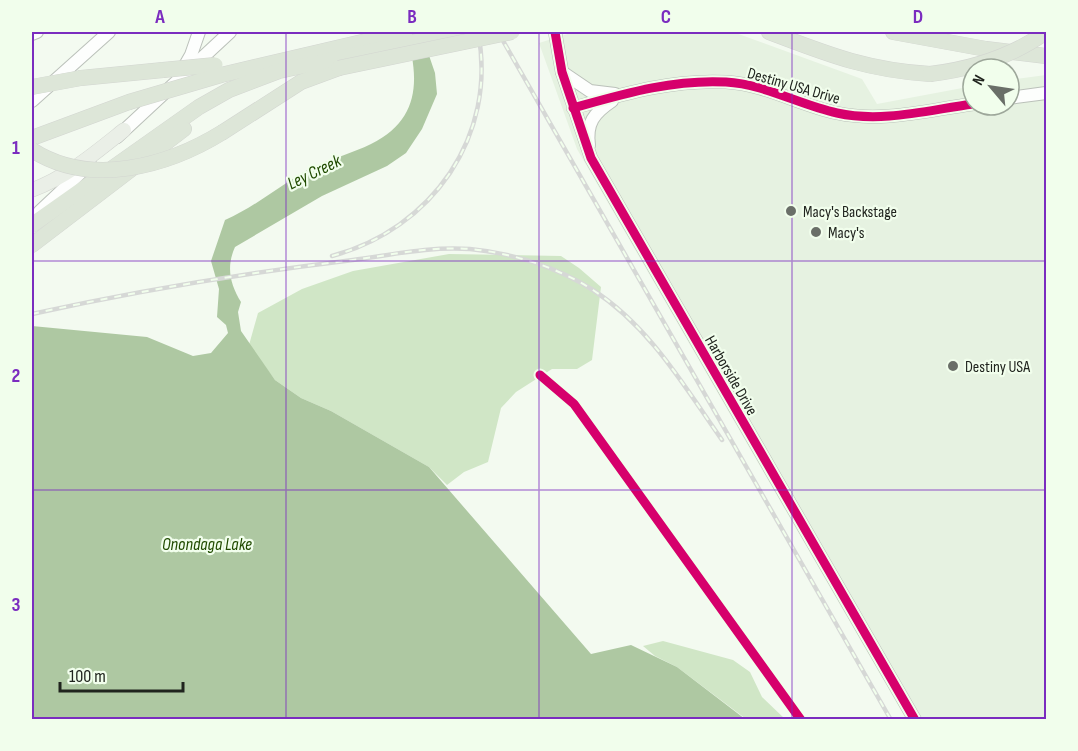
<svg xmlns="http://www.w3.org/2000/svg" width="1078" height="751" font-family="'Sofia Sans Condensed',sans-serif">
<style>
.built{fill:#e6f2e1}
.green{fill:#d0e6c6}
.water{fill:#aec8a2}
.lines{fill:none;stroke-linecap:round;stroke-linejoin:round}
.secondary-casing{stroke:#bbc1ba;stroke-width:14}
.primary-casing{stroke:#d3d6d1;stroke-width:15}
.highway-casing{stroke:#d3d6d1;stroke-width:16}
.secondary{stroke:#fdfefd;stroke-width:12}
.primary{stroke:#eaefe7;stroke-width:14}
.highway{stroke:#dde6d8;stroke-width:15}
.rail-casing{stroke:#d6d8d6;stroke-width:4.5}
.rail{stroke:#f1feec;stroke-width:2;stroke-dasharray:7;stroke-linecap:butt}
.highway-bridge-casing{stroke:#d3d6d1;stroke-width:16;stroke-linecap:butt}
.highway-bridge{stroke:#dde6d8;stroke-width:15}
.cycleway-casing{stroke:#f1feec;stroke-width:13}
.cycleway{stroke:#d6006c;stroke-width:9}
.grid{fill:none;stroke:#7b2cbf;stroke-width:1.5;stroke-opacity:0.55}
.poi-dot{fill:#6a6f68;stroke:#f1feec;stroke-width:2}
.labels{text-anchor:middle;stroke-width:4.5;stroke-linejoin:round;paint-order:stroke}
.street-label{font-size:16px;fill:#20241e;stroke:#f1feec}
.poi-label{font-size:16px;fill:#20241e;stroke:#f1feec;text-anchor:start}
.water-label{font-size:18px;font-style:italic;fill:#204b00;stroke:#f1feec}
.neatline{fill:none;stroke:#7b2cbf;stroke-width:2}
.grid-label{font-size:20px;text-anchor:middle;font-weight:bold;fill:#7b2cbf}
</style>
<rect width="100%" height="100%" fill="#f3faf0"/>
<path class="built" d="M574,32h159l129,47 15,25 96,-18v19h36v-25l37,-5v644h-140l-329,-570 -38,-106z"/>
<g class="green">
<path d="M449,254l112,2 18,12 22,19 -9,73 -15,9h-25l-36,23 -15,16 -13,54 -24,10 -17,13 -18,-18 -98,-56 -30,-13 -26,-18 -26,-35 9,-32 44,-24 51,-18z"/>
<path d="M663,641l70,19 17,12 12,25 23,22h-39l-69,-52 -22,-11 -12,-10z"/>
</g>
<path class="water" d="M406,32h15l14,41 2,21 -15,35 -16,24 -19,13 -65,30 -87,51c-9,20 -5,37 6,55l-3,10 3,19 34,49 26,18 30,13 98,56 162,187 40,-9 46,22 68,52h-713v-393l115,11 46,19 18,-3 17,-20 -2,-8 -9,-8 2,-28 -8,-28 14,-41c32,-14 59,-38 90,-54 18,-8 38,-13 56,-22 49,-24 49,-65 35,-112z"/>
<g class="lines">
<defs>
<g id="secondary">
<path d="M555,32l7,40 29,86 324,562"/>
<path d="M32,34l5,-2"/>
<path d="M183,69l8,-14 8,-23"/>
<path d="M562,72l28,19 25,3"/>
<path d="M1009,98l37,-5"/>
<path d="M32,101l77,-69"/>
<path d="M573,108c50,-14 100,-29 153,-26 38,2 74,23 111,31 45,10 91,-3 136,-9"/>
<path d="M117,137l113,-105"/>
<path d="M589,145c-3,-22 5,-32 23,-44"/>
<path d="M39,212l51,-48"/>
</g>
<path id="primary" d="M32,190c35,-13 63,-37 92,-60"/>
<g id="highway">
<path d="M769,32c58,22 97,38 161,42"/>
<path d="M893,32l93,17 60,7"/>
<path d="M221,75l184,-43"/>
<path d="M81,78l82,-8"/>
<path d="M223,132l78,-50 38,-14"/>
<path d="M32,138l97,-36"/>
<path d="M32,225l167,-118 30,-17 50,-19 181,-39"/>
<path d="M32,245l152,-116"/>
</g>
</defs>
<use href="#secondary" class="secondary-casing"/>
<use href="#primary" class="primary-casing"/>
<use href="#highway" class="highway-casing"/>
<use href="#secondary" class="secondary"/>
<use href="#primary" class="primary"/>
<use href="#highway" class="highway"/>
<defs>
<g id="rail">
<path d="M498,32l393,688"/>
<path d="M332,256c100,-27 166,-120 146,-224"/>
<path d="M32,314c105,-23 213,-41 321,-54 38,-5 77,-14 117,-11 42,4 87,18 123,41 57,37 91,96 129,150"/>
</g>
</defs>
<use href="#rail" class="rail-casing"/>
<use href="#rail" class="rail"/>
<defs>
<g id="highway-bridge">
<path d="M339,68l173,-36"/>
<path d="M163,70l52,-5"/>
<path d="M930,74c42,-5 81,-17 116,-42"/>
<path d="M32,87l49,-9"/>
<path d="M129,102l92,-27"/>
<path d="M32,150c59,38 136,16 191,-18"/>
</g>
</defs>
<use href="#highway-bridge" class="highway-bridge-casing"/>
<use href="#highway-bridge" class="highway-bridge"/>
<defs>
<g id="cycleway">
<path d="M555,32l7,40 29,86 324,562"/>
<path d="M573,108c50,-14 100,-29 153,-26 38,2 74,23 111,31 45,10 91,-3 136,-9"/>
<path d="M540,375l34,29 227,316"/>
</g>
</defs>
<use href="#cycleway" class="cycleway-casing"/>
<use href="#cycleway" class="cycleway"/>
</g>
<path class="grid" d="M286,32v688M539,32v688M792,32v688M32,261h1014M32,490h1014"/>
<g class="poi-dot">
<circle cx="791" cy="211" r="6"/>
<circle cx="816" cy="232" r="6"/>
<circle cx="953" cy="366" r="6"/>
</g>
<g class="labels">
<g class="street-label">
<text transform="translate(794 85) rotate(16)" y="6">Destiny USA Drive</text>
<text transform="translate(732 375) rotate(60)" y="6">Harborside Drive</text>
</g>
<g class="poi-label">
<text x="803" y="217">Macy's Backstage</text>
<text x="828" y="238">Macy's</text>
<text x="965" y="372">Destiny USA</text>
</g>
<g class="water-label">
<text transform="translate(314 172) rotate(-26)" y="6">Ley Creek</text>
<text x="207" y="550">Onondaga Lake</text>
</g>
</g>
<rect width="1078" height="751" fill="none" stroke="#f1feec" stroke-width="66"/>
<g transform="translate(991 87) rotate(299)"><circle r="28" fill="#f1feec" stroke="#9da79a" stroke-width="1.5"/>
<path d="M0-4.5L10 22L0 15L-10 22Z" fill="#6a6f68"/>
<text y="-9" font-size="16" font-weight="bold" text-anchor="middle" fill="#20241e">N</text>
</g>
<path d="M60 682v9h123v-9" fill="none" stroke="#20241e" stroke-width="3"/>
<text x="69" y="682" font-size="18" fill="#20241e" stroke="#f1feec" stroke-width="4.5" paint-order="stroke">100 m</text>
<rect x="33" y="33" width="1012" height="685" class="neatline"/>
<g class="grid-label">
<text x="160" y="23">A</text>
<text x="412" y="23">B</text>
<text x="666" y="23">C</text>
<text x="918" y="23">D</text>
<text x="16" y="154">1</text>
<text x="16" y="382">2</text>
<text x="16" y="611">3</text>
</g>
</svg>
